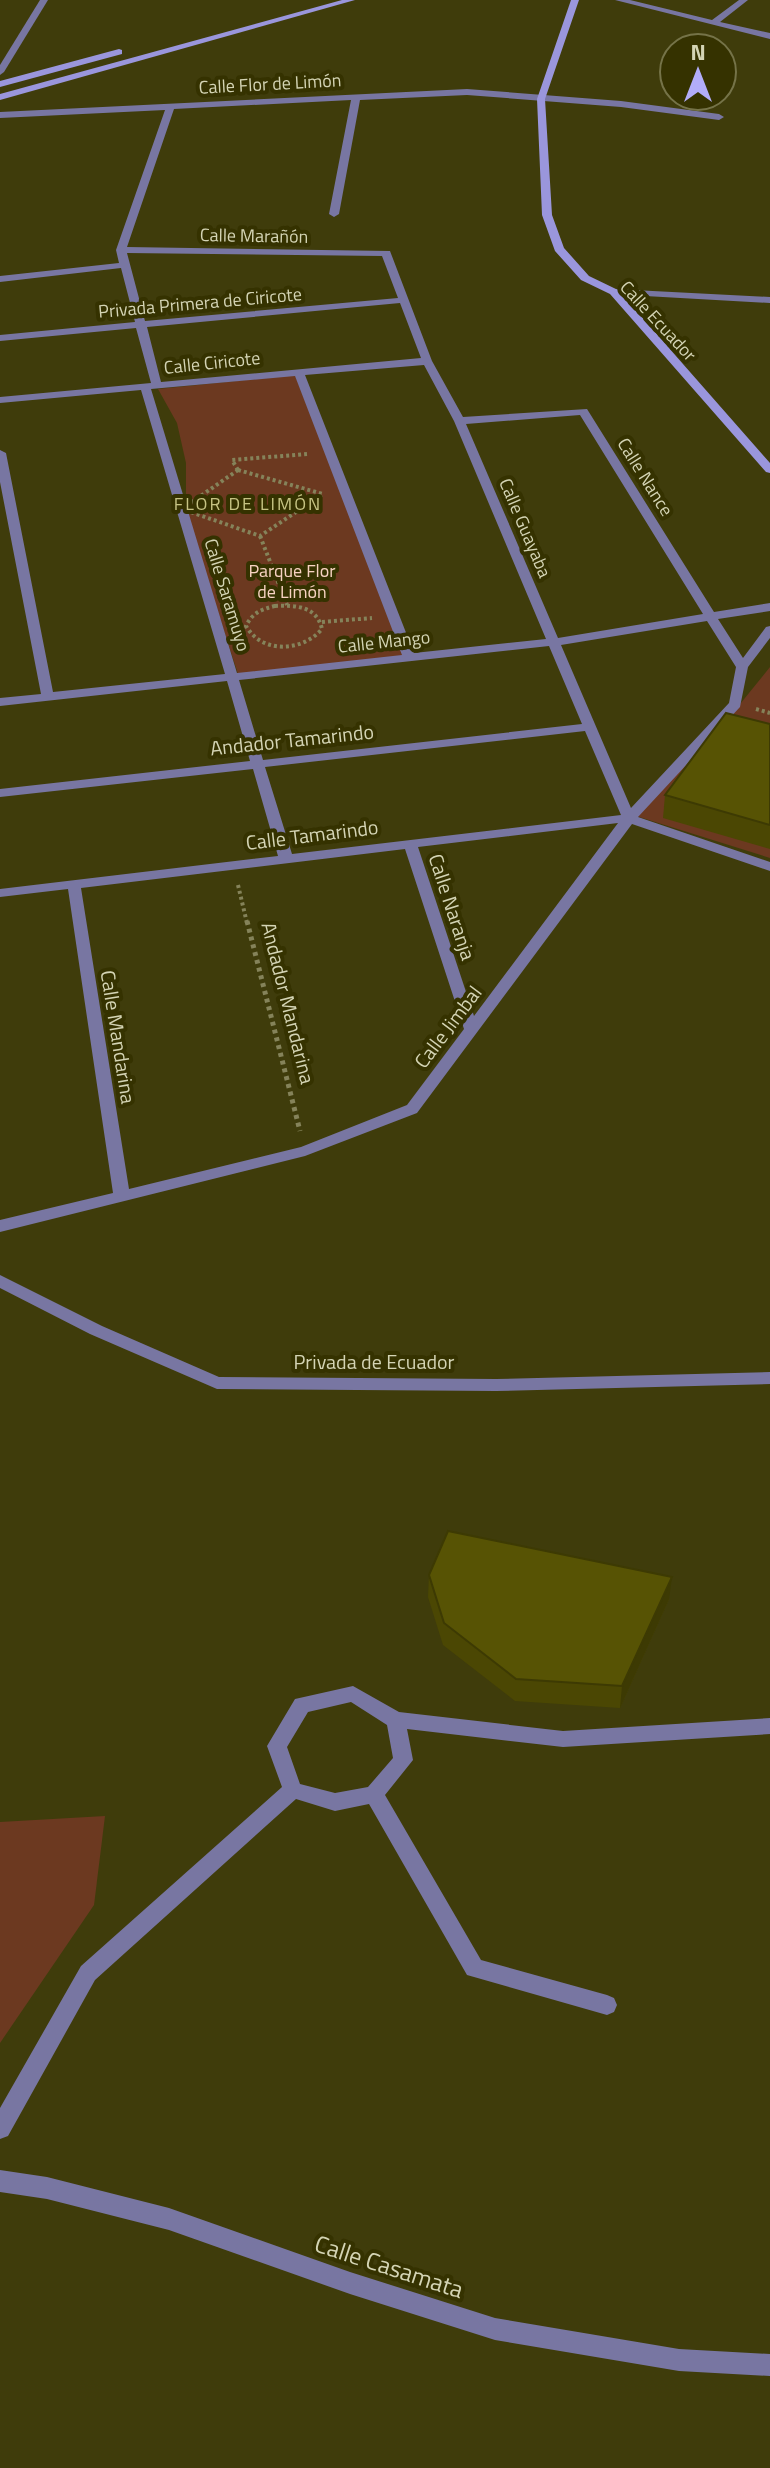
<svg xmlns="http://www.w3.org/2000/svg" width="770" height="2468" font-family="'Titillium Web',sans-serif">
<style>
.green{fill:#6c3920}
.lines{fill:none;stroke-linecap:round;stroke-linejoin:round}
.path-far1{stroke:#85835a;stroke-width:4;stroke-dasharray:3 3;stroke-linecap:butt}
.path{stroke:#85835a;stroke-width:5;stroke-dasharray:4 4;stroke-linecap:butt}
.street{fill:#7876a2;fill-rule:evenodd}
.secondary{fill:#9a96dc;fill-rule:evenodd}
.wall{fill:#4b4703}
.shaded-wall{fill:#3d3a03}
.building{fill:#575304;stroke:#3d3a03;stroke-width:2}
.labels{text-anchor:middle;stroke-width:8;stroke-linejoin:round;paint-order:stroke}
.far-street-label{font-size:18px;fill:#d4d4b4;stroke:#353200}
.far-neighbourhood-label{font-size:18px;letter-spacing:2px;fill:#c6c383;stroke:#353200}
.far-park-label{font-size:18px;fill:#f8d3c2;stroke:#353200}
.street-label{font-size:20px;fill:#d4d4b4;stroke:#353200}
.near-street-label{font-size:24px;fill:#d4d4b4;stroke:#353200}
</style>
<rect width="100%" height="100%" fill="#3f3c0b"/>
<g class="green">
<path d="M295,375l110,281 -167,18 -52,-160v-51l-9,-40 -19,-34z"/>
<path d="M770,667v191l-134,-42 83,-86z"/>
<path d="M105,1816l-11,89 -94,138v-221z"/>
</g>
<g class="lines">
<g class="path-far1">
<path d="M238,470l85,24 -63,42 -78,-27z"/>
<path d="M238,470l-6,-10 75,-6"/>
<path d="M260,536l27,69"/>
<path d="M275,606c20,-1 42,0 47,23 -20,23 -60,25 -76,-3 6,-13 16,-17 29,-20z"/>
<path d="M322,622l50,-4"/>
<path d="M756,709l14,4"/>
<path d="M238,885l9,38"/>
</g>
<path class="path" d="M247,921l53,210"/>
<g class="street">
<path d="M40,0h8l-44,72 -4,3v-10z"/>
<path d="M615,0h15l82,20 27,-20h9l-28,22 50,11v6z"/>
<path d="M467,89l154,12 98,13 5,3 -5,3 -98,-13 -154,-12 -107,5 -21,114 -5,3 -5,-3 22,-114 -177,9 -47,138 263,4 42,110 31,56 124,-8 127,203 56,-9v8l-52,8 25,39 23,-31 4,-1v12l-22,29 -8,40 -102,110 132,45v9l-138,-47 -215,289 -112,43 -305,76v-12l113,-27 -45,-304 -68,8v-8l278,-33 -25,-87 -253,28v-8l250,-28 -23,-80 -227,25v-8l41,-4 -41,-212v-32l6,3 47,239 172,-18 -84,-284 -141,13v-6l151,-14 -15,-55 -136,13v-6l135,-13 -14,-54 -121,14v-6l119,-13 -3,-13 49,-140 -165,8v-6zM127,253l255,3 16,42 -253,23zM400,303l21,55 -260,24 -14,-55zM424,365l30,56 92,218 -132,14 -109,-278zM295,376l107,279 -165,18 -86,-284zM580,415l123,199 -145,24 -92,-214zM707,621l29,46 -7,36 -98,105 -70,-163zM549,646l33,78 -319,36 -24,-80zM585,731l36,84 -329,39 -27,-87zM618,823l-144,193 -56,-169zM405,849l59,180 -57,76 -106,42 -172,42 -48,-301z"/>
<path d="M614,289l156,8v6l-160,-9v-4z"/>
<path d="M0,1275l102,51 117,51 277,2 274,-7v12l-274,7 -279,-2 -127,-55 -90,-46z"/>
<path d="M353,1686l46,26 164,19 207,-13v16l-207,13 -156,-18 6,31 -28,35 96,165 126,35 7,3 3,7 -3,7 -7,3 -140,-40 -98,-171 -34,7 -39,-12 -201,181 -87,156 -8,3v-31l81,-142 201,-179 -15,-41 28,-47zM351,1702l36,23 6,33 -25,29 -33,6 -35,-9 -13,-37 21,-35z"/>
<path d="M0,2170l47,7 122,31 181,64 145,46 184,31 91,5v22l-91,-5 -184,-31 -145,-46 -181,-64 -122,-31 -47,-7z"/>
</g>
<g class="secondary">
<path d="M342,0h13l-355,100v-6z"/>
<path d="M571,0h8l-34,99 7,116 12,33 25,28 29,14 152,173v10l-4,-1 -156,-178 -29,-14 -26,-29 -13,-36 -5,-116z"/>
<path d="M119,49l3,1v4l-122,33v-6z"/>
</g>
</g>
<g class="wall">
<path d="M770,724v125l-107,-31 2,-23z"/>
<path d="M429,1575l240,24 -49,109 -105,-7 -72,-56 -15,-48z"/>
</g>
<path class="shaded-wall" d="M672,1577l-3,22 -49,109 2,-22z"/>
<g class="building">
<path d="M726,713l44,11v101l-105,-30z"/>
<path d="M448,1531l224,46 -50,109 -106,-7 -72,-56 -15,-48z"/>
</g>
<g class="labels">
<g class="far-street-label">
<text transform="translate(270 84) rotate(-3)" y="6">Calle Flor de Limón</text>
<text transform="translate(254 236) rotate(1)" y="6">Calle Marañón</text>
<text transform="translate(200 303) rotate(-5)" y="6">Privada Primera de Ciricote</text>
<text transform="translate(658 321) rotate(47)" y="6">Calle Ecuador</text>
<text transform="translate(212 363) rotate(-6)" y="6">Calle Ciricote</text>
<text transform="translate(645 477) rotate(58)" y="6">Calle Nance</text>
<text transform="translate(525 528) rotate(67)" y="6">Calle Guayaba</text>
<text transform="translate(227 595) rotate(73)" y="6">Calle Saramuyo</text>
<text transform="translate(384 642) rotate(-6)" y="6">Calle Mango</text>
</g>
<g class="far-neighbourhood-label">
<text x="248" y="510">FLOR DE LIMÓN</text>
</g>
<g class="far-park-label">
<text x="292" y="577">Parque Flor<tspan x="292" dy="21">de Limón</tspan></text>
</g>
<g class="street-label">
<text transform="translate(292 740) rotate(-6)" y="7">Andador Tamarindo</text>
<text transform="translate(312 835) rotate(-7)" y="7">Calle Tamarindo</text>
<text transform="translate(452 907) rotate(72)" y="7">Calle Naranja</text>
<text transform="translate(288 1003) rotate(76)" y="7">Andador Mandarina</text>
<text transform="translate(448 1027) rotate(-53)" y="7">Calle Jimbal</text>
<text transform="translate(118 1037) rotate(81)" y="7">Calle Mandarina</text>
<text x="374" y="1369">Privada de Ecuador</text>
</g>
<g class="near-street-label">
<text transform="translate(389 2267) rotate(18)" y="8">Calle Casamata</text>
</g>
</g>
<g transform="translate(698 72)"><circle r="38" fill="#353200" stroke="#757348" stroke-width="2"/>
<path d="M0-6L14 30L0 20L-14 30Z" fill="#b2adf9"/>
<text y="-12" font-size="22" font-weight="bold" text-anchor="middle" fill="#d4d4b4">N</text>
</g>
</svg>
